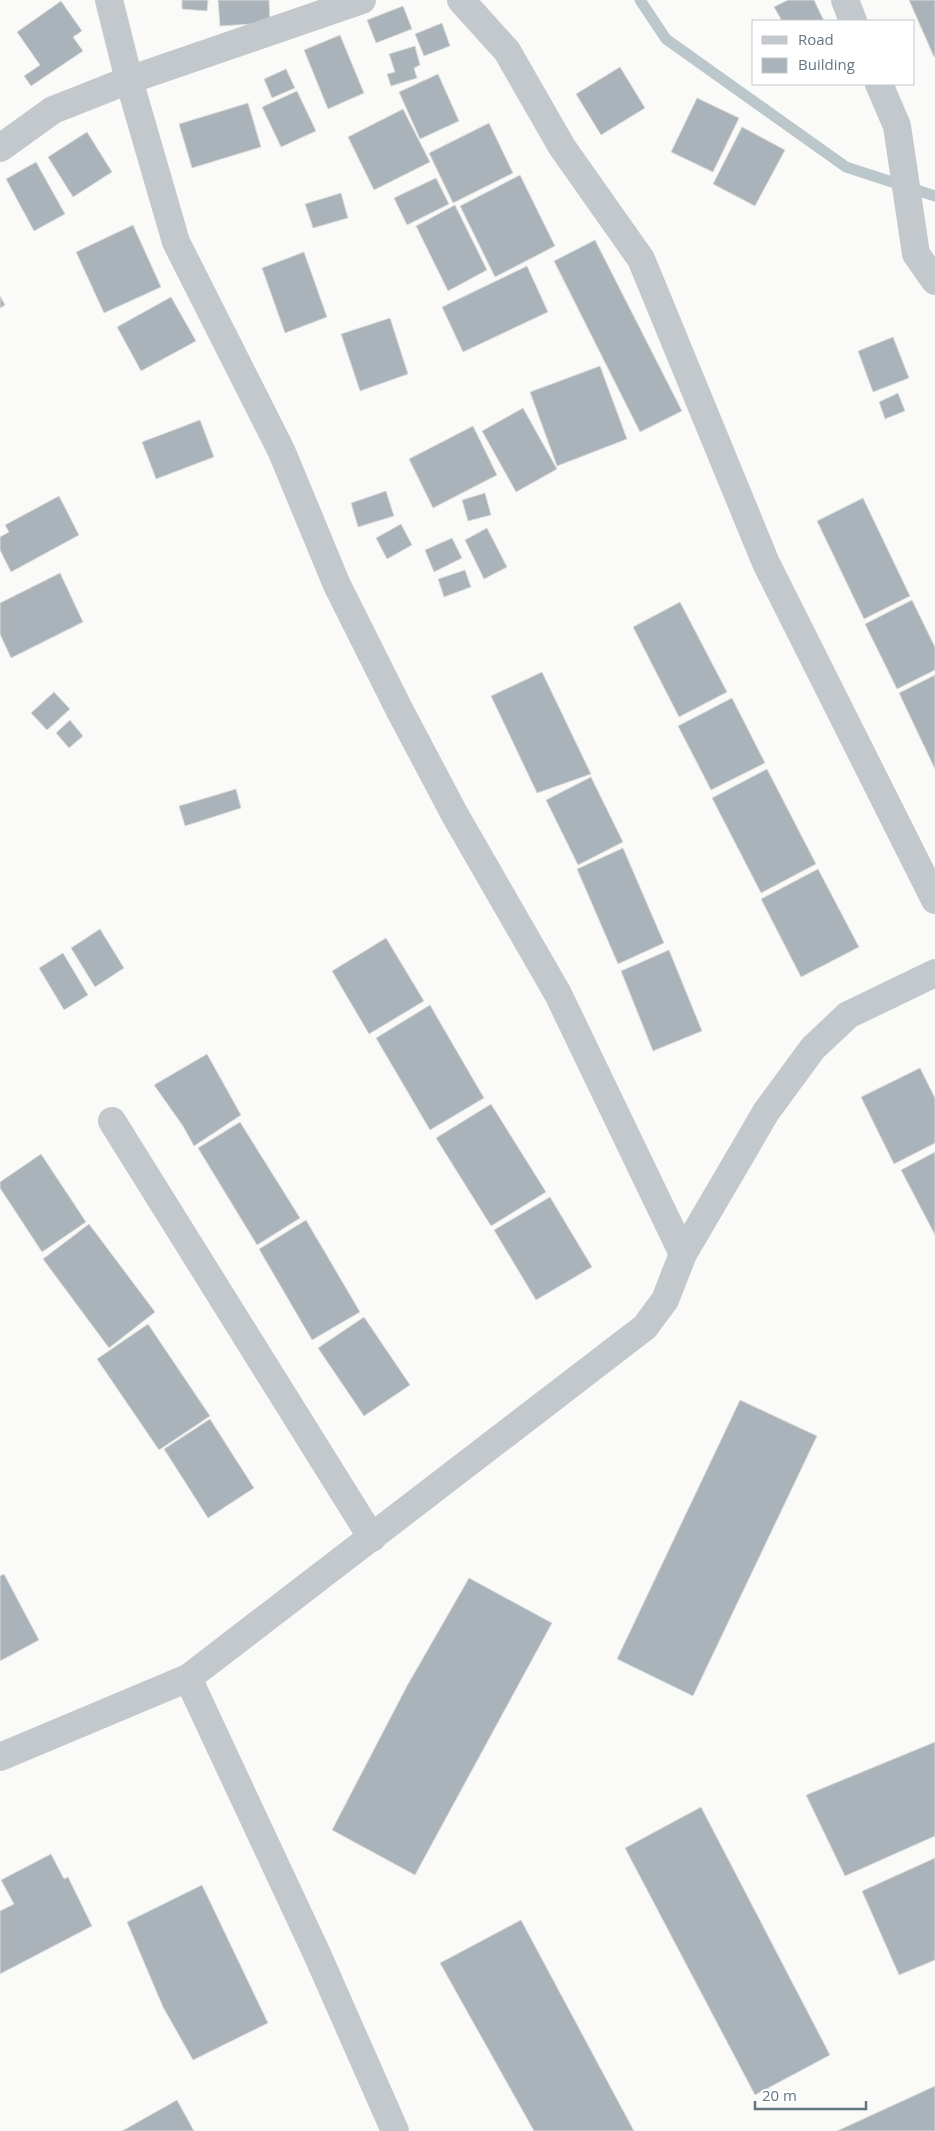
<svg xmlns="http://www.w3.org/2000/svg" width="935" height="2131" font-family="'Open Sans',sans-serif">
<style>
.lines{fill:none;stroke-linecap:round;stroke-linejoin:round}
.stream{stroke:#bbc7cb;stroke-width:11}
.building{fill:#aab3b9;stroke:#dcdcda}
.street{stroke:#c3c8cc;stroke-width:28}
</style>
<rect width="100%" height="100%" fill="#fafaf8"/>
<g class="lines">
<path class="stream" d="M640,0l26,39 180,128 89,29"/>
</g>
<g class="building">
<path d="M182,0h26l-1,11 -25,-2z"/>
<path d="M218,0h51l1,23 -50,3z"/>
<path d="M788,0h26l10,21h-42l-8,-14z"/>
<path d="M909,0h26v56l-1,1z"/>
<path d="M61,1l21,30 -9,6 10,14 -52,35 -7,-10 16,-11 -23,-33z"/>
<path d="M403,6l9,23 -36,14 -9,-23z"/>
<path d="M442,23l8,23 -26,10 -9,-22z"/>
<path d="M340,35l24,58 -36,16 -24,-59z"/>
<path d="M415,46l5,19 -6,3 3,10 -26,8 -4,-12 8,-2 -6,-18z"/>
<path d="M620,67l25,41 -44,27 -25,-41z"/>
<path d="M286,69l9,19 -23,10 -8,-19z"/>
<path d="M438,74l21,47 -39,18 -21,-47z"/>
<path d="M297,91l19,40 -35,16 -19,-40z"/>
<path d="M697,98l42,20 -26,54 -42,-20z"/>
<path d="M248,103l13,44 -69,21 -13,-44z"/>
<path d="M403,109l27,53 -56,28 -26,-53z"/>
<path d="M489,123l24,50 -60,30 -24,-50z"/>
<path d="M742,127l43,23 -30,56 -42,-22z"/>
<path d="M87,132l25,40 -39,25 -25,-40z"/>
<path d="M36,162l29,52 -31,17 -28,-52z"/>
<path d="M520,175l35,71 -60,31 -35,-71z"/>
<path d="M436,178l13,26 -42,21 -13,-27z"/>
<path d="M341,193l7,25 -35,10 -8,-24z"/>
<path d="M455,205l32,65 -39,21 -32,-65z"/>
<path d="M133,225l28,62 -57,26 -28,-61z"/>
<path d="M595,240l87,171 -42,21 -86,-171z"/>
<path d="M304,252l23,65 -42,16 -23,-65z"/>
<path d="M527,266l21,46 -85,40 -21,-45z"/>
<path d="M0,296l5,9 -5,3z"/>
<path d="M171,297l25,44 -55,30 -24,-44z"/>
<path d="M390,318l18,56 -48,17 -19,-57z"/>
<path d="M893,337l16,41 -36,14 -15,-41z"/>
<path d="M600,366l27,73 -70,27 -27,-74z"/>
<path d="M898,393l7,18 -20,8 -6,-17z"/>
<path d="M523,408l34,61 -41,23 -34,-61z"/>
<path d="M200,420l14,37 -58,22 -14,-37z"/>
<path d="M473,426l24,49 -64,33 -24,-49z"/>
<path d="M386,491l8,25 -36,11 -7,-24z"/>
<path d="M485,493l6,22 -23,6 -6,-21z"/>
<path d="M59,496l20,39 -68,37 -11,-22v-13l9,-5 -4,-7z"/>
<path d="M863,498l47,98 -46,23 -47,-98z"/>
<path d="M401,524l11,21 -25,14 -11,-21z"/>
<path d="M487,528l20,39 -23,12 -19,-39z"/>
<path d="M452,538l10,20 -28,14 -9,-22z"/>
<path d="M465,570l6,17 -27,10 -6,-18z"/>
<path d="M60,573l23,49 -72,36 -11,-24v-31z"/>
<path d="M912,600l23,47v23l-38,19 -32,-65z"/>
<path d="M680,602l47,90 -48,25 -46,-90z"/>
<path d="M542,672l49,102 -54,19 -46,-97z"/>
<path d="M935,675v94l-36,-76z"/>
<path d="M54,692l16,17 -23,21 -16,-17z"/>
<path d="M732,698l33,65 -54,27 -33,-64z"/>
<path d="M70,720l13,16 -14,12 -13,-15z"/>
<path d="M767,769l49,95 -55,29 -49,-95z"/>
<path d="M591,777l32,65 -45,23 -32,-65z"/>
<path d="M236,789l5,19 -56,18 -6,-20z"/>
<path d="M623,848l41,95 -46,21 -41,-95z"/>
<path d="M818,869l41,78 -58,30 -40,-78z"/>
<path d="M100,929l24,39 -29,19 -24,-39z"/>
<path d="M386,938l38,63 -55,33 -37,-63z"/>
<path d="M669,950l33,81 -49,20 -32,-80z"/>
<path d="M63,953l25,42 -24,15 -25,-42z"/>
<path d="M430,1005l54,93 -54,32 -54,-92z"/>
<path d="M207,1054l34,61 -47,31 -11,-20 -29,-41z"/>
<path d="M920,1068l15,30v45l-41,21 -33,-67z"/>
<path d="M491,1104l55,88 -55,34 -55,-88z"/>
<path d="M240,1122l60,96 -43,27 -59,-97z"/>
<path d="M935,1152v83l-34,-65z"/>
<path d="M41,1154l45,68 -44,30 -42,-64v-6z"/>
<path d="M550,1197l42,70 -56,33 -42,-70z"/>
<path d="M306,1220l54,92 -48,28 -53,-91z"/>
<path d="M89,1224l66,88 -46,36 -66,-89z"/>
<path d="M364,1317l46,68 -46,31 -46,-68z"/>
<path d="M148,1324l62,92 -51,34 -62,-91z"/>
<path d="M740,1400l77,36 -124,260 -76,-37z"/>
<path d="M210,1419l44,69 -46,30 -44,-69z"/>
<path d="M4,1574l35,66 -39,21v-85z"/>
<path d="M469,1578l83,45 -137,252 -83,-45 75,-144z"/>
<path d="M935,1742v94l-90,40 -39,-81z"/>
<path d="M701,1807l129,248 -75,40 -130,-247z"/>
<path d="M51,1854l13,25 4,-2 24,49 -92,48v-63l14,-7 -13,-24z"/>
<path d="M935,1858v102l-36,15 -37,-84z"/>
<path d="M202,1885l66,138 -75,37 -30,-53 -36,-85z"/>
<path d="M521,1920l113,211h-100l-94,-168z"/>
<path d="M935,2086v45h-98z"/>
<path d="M177,2100l17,31h-72z"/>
</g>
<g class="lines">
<g class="street">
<path d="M109,0l20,80 47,162 105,208 56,135 62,124 56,106 103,179 125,260"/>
<path d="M461,0l46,51 55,96 79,112 125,304 169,337"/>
<path d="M845,0l8,21"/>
<path d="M879,84l18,42 19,128 19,27"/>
<path d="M0,148l53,-38 76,-30 233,-80"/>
<path d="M112,1121l260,417"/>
<path d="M188,1678l129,276 78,177"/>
<path d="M0,1757l188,-79 457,-351 20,-27 18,-46 83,-142 47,-64 35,-33 87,-42"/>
</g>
</g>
<rect x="752" y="20" width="162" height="65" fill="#ffffff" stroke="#c1c8cd"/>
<rect x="762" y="36" width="25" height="8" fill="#c3c8cc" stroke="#c1c8cd"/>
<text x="798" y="45" font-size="15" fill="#657683">Road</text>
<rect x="762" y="58" width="25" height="15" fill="#aab3b9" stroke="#c1c8cd"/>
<text x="798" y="70" font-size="15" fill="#657683">Building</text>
<path d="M755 2101v8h111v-8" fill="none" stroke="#657683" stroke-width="2.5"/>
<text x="762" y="2101" font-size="15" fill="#657683" stroke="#ffffff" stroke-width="4" paint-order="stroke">20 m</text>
</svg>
